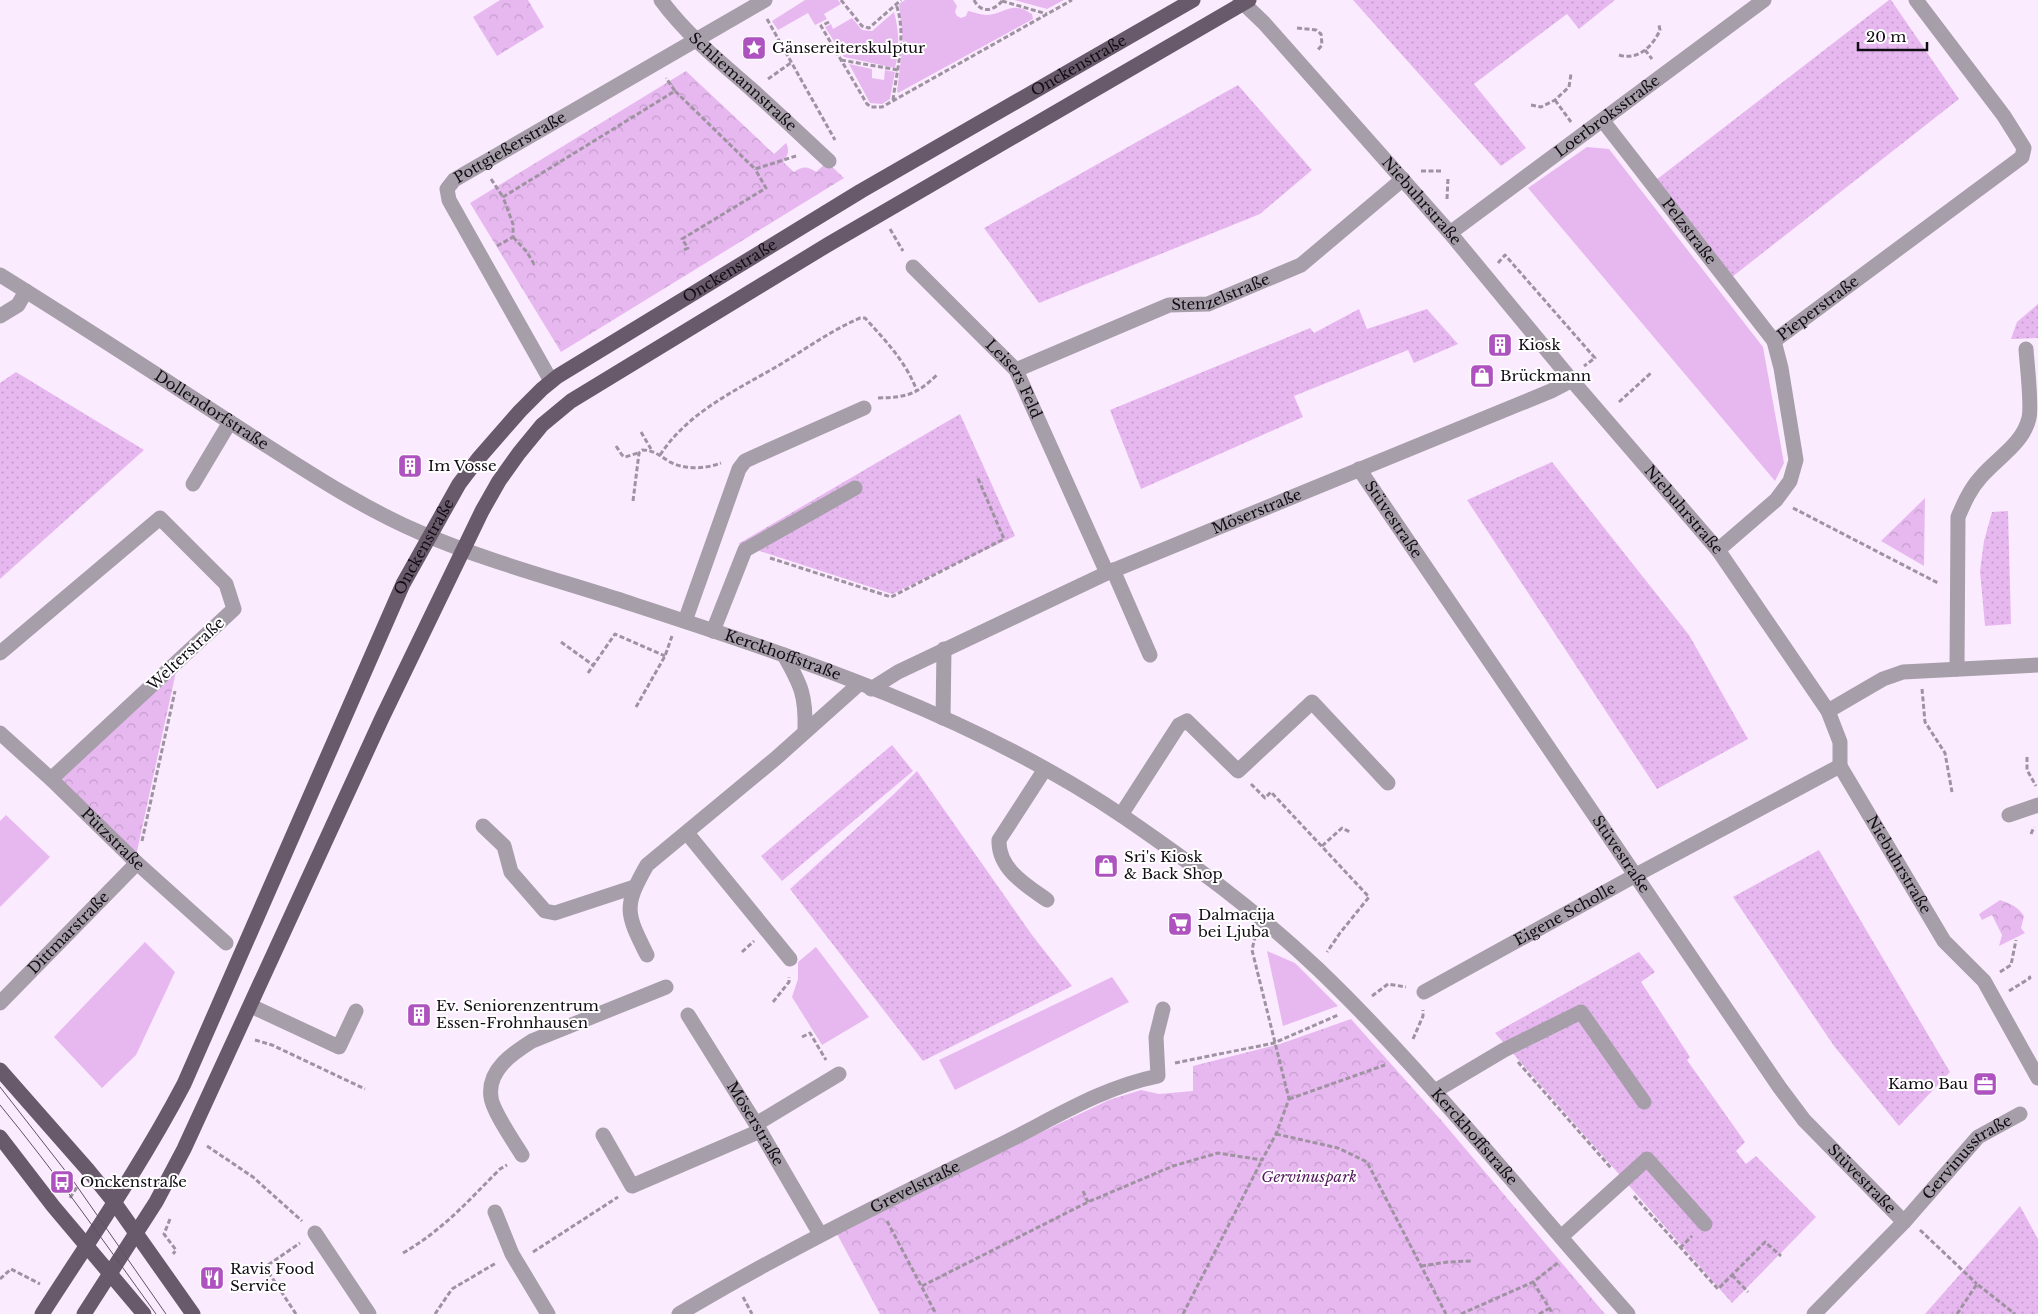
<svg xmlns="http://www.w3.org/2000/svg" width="2038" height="1314" font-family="'Libre Baskerville',serif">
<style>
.grass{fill:#e7b8f0}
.park{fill:url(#park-crowns)}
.garden{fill:url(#garden-dots)}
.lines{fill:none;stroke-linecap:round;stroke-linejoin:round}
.path{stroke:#9f93a2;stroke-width:3;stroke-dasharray:5 2.5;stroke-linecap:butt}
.minor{stroke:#a69ea8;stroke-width:15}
.major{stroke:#695a6b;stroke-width:15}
.tram{stroke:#5d5460;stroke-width:1}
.labels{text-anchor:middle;stroke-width:4;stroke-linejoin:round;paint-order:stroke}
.poi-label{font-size:15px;fill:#120c14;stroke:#fff;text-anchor:start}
.street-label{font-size:15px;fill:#120c14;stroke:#fff}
.park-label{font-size:15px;font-style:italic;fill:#541c5e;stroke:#fff}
</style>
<defs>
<pattern id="park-crowns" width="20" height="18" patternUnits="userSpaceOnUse" patternTransform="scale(1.25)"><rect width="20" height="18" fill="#e7b8f0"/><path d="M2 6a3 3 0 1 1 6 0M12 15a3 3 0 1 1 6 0" fill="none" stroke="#c59dcd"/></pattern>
<pattern id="garden-dots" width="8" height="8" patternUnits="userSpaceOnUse" patternTransform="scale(1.25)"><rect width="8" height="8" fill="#e7b8f0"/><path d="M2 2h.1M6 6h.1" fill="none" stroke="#c59dcd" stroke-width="1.8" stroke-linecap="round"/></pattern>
</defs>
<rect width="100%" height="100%" fill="#fbebfe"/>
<g class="grass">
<path d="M805,0h33l3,4 -17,10 3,5 -12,6 -7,-12 -30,17 -6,-9z"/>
<path d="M905,0h48l4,6 -2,6 2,4 4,2 5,-2 2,-5c6,1 13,4 19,4 19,-1 24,-15 45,-1l1,5 -135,74 -1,-2 6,-48 -4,-39z"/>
<path d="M1014,0h50l-17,9z"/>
<path d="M894,12c5,18 6,37 1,56l-51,-11 -19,-30 6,-3 2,5 19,-11 10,12 10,1z"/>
<path d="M849,64l23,5v9l12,2 1,-10 10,2 -5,27 -8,5 -12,-1z"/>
<path d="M1587,147l22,2 154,198 21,116 -9,18 -247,-293z"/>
<path d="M6,815l44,42 -50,50v-86z"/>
<path d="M145,942l30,30 -39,83 -34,33 -48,-51z"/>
<path d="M816,947l53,70 -47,28 -30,-48 6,-18v-17z"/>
<path d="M1267,951l28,12 43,43 -55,20z"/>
<path d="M1112,977l17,25 -174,88 -16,-30z"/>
</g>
<g class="park">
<path d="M500,0h28l16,27 -47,29 -24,-39z"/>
<path d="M686,71l88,83 12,-11c4,8 2,12 -3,19l11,10c8,-6 14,-6 22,0l11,-10 17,16 -283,174 -91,-149z"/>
<path d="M1925,498l-1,68 -43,-25z"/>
<path d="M177,667l-41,189 -79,-78z"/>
<path d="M2000,900c11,4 17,6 24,16l-3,12 4,5 -26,13 3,-11 -10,-20 -10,5 -3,-6z"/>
<path d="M1351,1019l90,101 164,194h-725l-43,-80 173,-87 99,-47 32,-10 18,4 34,-3v-25l87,-22z"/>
</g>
<g class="garden">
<path d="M1353,0h262l-36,29 -12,-15 -93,70 52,64 -25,18z"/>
<path d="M1889,0h2l68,99 -227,178 -76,-97z"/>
<path d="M1238,85l74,85 -52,44 -221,89 -55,-75z"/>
<path d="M2038,304v34l-27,1 6,-17z"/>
<path d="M1359,309l8,20 60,-20 31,35 -44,19 -6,-13 -114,46 9,21 -162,72 -31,-79 200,-82 4,5z"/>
<path d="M16,372l128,78 -144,129v-196z"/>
<path d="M960,414l55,122 -123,58 -154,-50z"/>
<path d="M1552,462l137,173 59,104 -91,50 -190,-289z"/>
<path d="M2008,511l3,113 -26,2 -5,-55 4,-30 8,-29z"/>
<path d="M892,745l21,26 -131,110 -21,-25z"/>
<path d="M917,771l115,164 40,51 -149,75 -133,-172 103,-94z"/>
<path d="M1819,850l131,222 -51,54 -65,-80 -101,-149z"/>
<path d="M1639,952l16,20 -14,10 49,75 -3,3 58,82 -9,9 10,13 10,-8 60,61 -84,86 -237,-270z"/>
<path d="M2020,1206l18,33v75h-113z"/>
</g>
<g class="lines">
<g class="path">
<path d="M841,0l21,26 7,2 32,-28"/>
<path d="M974,0c7,14 20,11 28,1"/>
<path d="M1002,1l45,13"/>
<path d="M767,19l68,121"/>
<path d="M829,22l-8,4 46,78 4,3h11l190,-107"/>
<path d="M1297,28l19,2 5,4 1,11 -5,6"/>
<path d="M1645,50l7,9"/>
<path d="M1619,55c19,6 34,-9 41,-25l-1,-5"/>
<path d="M841,60l57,10"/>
<path d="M768,79l24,-17"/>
<path d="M675,91l80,78 41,-13"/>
<path d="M893,100c4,-32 14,-65 3,-96"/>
<path d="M1555,100l16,22"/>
<path d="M1531,105l10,2 14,-7 14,-13 2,-13"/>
<path d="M1421,171h22"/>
<path d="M491,179l12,18"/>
<path d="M1447,199l1,-21"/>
<path d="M890,229l13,22"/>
<path d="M513,237l14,15 7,12 3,-2"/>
<path d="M497,246l16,-9v-13l-10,-27 172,-106 -9,-13"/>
<path d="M684,250l4,-2 -6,-9 84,-51 -11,-19"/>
<path d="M1498,263l7,-8 90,103 -11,8"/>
<path d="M878,398c30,-1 38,-3 60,-24"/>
<path d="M1619,402l33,-30"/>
<path d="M641,432l10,17"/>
<path d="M616,446l6,9 3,2 13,-4"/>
<path d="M660,455c29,-44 77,-65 121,-91 26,-16 51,-34 79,-46h5c21,23 41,44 52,73"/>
<path d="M633,501l6,-48 3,-3c12,0 18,6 28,12 15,8 36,7 51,1"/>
<path d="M1793,508l145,75"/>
<path d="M770,558l121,39 113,-58 -27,-63"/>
<path d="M561,642l32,23"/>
<path d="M588,673l27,-39 50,22"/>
<path d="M1922,689l3,33 20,31 7,39"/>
<path d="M636,707l29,-51 7,-20"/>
<path d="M2027,757v13l9,16"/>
<path d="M1251,784l14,14 6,-6 98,105 -29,36 -13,19"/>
<path d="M2031,834l3,-7"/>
<path d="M142,841l33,-150"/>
<path d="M1322,846l20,-18 8,4"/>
<path d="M742,952l12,-11"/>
<path d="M2000,972l11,-7 5,-25"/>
<path d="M2009,991l21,-13 -1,-2"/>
<path d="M1372,996l16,-12 18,3"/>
<path d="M773,1002l16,-20v-5"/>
<path d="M802,1037l8,-4 16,27"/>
<path d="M1413,1039l10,-23v-6"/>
<path d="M255,1040l17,5 93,44"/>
<path d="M1518,1062l93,106"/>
<path d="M1175,1063l99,-20 64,-28"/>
<path d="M1289,1099l96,-34"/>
<path d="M1276,1134l62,14 29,14 79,152"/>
<path d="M207,1146l46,31 49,44"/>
<path d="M1083,1191l5,11"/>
<path d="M1634,1196l84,93 47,-47 16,14"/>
<path d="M70,1198l7,-11"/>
<path d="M170,1219l-6,15 12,16 -3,4"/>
<path d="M887,1221l49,93"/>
<path d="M1920,1230l57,54"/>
<path d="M1680,1248l12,-12"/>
<path d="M533,1252l85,-55"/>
<path d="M403,1253c40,-23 65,-52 97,-84l7,-4"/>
<path d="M1421,1266l27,-4 24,-1"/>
<path d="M1732,1275l16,17"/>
<path d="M0,1279l11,-10 29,15"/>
<path d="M1533,1282l20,32"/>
<path d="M922,1286l166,-84 85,-36 45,-13 44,7 14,-26 13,-35 -37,-149 3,-13"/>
<path d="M743,1297l9,17"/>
<path d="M296,1314l-31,-47 35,-24"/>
<path d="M435,1314l17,-25 44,-26"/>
<path d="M1183,1314l79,-154"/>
<path d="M1461,1314l72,-32 26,-20"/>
<path d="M1539,1314l11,-6"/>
<path d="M1957,1314l20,-30 38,30"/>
</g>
<g class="minor">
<path id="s1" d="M661,0c25,34 57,60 89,88 27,24 53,49 79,73"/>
<path id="s2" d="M1240,0l24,23 186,210 119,144 149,173 110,161 12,31v24l104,175 40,40 54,97"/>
<path id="s3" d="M1603,121l171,220"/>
<path id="s4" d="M1450,233l314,-233"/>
<path id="s5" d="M913,267l103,103 91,203"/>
<path id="s6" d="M0,275c84,52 166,106 250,160 55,35 110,72 171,98 63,27 130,45 196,66 174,57 354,114 507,218 67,46 134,95 194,152 71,68 135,143 200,218 36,43 73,85 110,127"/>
<path d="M0,316l18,-11 8,-14"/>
<path id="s7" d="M1016,370l153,-65 39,-1 93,-39 102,-86"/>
<path id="s8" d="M551,381l-102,-181 -2,-11 7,-9 311,-180"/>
<path id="s9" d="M1359,469l421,619 24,32 100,102"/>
<path d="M193,484l37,-62"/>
<path id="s10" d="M1718,550l58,-50 14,-19 6,-21 -15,-92 -7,-27 248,-184 2,-9 -20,-32 -88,-116"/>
<path d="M1113,570l37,85"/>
<path d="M685,621l54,-152 6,-8 13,-6 106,-47"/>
<path d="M713,631l32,-81 110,-62"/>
<path d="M0,653l160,-135 66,66 8,25 -183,170"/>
<path d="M784,655c17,30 22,40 21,75"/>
<path d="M1957,669l1,-152c6,-14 12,-28 23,-40 16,-19 42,-33 48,-59 3,-13 -2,-53 -3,-69"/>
<path id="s11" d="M871,689l27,-17 209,-99 444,-182 21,-11"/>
<path d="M1828,711l55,-32 20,-7 135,-7"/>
<path d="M943,718l1,-69"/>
<path id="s12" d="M0,733l51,46 86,84 89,80"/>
<path d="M1045,769l-46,71c-1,29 27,45 48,60"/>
<path d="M1121,815l58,-90 8,-4 51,50 74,-69 76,81"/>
<path d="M2009,815l29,-10"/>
<path d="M483,826l21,20 7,26 34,39 10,2 79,-26"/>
<path d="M687,833l103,126"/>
<path d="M647,955c-21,-42 -24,-48 0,-90l128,-106 84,-75"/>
<path id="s13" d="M1424,992l212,-117 204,-109"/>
<path id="s14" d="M0,1003l137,-140"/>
<path d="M251,1006l88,41 17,-36"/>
<path id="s15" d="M688,1015l68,109 64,110"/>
<path d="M1435,1091l69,-41 77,-38 63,90"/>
<path d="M756,1124l83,-50"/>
<path d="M603,1135l29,51 128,-55"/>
<path d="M522,1155c-8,-13 -30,-45 -31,-58 -4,-27 22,-44 41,-56l134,-54"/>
<path d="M495,1212l17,42 36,60"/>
<path d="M315,1233l54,81"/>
<path d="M1561,1237l86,-78 58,65"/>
<path id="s16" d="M679,1314c103,-62 210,-114 317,-167 54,-26 103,-59 162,-71l-2,-39 7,-28"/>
<path id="s17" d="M1814,1314l90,-92 74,-85 42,-23"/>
</g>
<g class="major">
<path d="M0,1070l88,100 26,32 79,112"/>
<path d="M0,1137l53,69 91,108"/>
<path id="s18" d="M42,1314c49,-76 100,-150 142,-230l219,-500 56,-100 19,-25 42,-48 22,-22 16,-13 303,-185 332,-191"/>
<path d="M84,1314l72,-112 28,-53 198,-431 100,-207 17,-30 20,-28 23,-28 29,-24 258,-157 420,-244"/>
</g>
<g class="tram">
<path d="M0,1087l74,95 92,132"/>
<path d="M0,1105c55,67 105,138 156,209"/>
</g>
</g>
<defs>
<symbol id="sight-square" viewBox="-11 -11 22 22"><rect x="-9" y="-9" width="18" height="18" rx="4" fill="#ad52be" stroke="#fff"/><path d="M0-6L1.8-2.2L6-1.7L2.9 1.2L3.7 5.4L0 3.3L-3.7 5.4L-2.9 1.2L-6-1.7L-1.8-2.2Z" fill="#fff"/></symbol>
<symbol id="building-square" viewBox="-11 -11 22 22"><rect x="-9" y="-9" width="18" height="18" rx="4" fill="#ad52be" stroke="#fff"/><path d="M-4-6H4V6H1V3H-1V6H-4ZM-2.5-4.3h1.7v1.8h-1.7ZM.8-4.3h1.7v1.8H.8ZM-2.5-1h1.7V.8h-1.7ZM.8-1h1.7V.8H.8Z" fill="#fff"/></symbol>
<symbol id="shop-square" viewBox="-11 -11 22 22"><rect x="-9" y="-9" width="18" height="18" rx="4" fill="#ad52be" stroke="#fff"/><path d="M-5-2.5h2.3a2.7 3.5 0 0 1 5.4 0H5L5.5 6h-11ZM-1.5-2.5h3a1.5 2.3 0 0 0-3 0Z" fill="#fff"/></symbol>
<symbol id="supermarket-square" viewBox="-11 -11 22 22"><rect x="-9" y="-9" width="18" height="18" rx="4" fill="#ad52be" stroke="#fff"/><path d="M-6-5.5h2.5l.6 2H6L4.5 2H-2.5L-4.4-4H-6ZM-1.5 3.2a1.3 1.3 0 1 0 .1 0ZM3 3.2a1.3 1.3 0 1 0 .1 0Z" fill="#fff"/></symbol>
<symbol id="office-square" viewBox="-11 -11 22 22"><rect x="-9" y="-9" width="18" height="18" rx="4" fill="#ad52be" stroke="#fff"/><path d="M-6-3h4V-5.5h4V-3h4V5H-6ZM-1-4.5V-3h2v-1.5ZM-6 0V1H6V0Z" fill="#fff"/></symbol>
<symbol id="bus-square" viewBox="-11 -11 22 22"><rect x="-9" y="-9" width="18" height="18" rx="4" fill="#ad52be" stroke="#fff"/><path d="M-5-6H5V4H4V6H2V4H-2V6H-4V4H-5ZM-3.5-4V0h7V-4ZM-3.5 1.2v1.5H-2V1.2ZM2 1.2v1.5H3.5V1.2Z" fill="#fff"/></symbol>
<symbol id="restaurant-square" viewBox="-11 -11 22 22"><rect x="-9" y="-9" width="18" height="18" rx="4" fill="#ad52be" stroke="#fff"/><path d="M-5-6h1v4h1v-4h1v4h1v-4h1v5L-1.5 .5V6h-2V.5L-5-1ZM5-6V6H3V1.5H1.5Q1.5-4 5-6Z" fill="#fff"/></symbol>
</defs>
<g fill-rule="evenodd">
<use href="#sight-square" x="740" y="34" width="28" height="28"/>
<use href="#building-square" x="1486" y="331" width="28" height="28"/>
<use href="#shop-square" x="1468" y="362" width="28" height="28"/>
<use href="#building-square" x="396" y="452" width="28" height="28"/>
<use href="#shop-square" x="1092" y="852" width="28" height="28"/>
<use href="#supermarket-square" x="1166" y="910" width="28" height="28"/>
<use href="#building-square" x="405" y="1001" width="28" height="28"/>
<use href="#office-square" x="1971" y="1070" width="28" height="28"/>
<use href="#bus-square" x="48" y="1168" width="28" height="28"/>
<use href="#restaurant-square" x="198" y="1264" width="28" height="28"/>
</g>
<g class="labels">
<g class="poi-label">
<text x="772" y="53">Gänsereiterskulptur</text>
<text x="1518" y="350">Kiosk</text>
<text x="1500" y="381">Brückmann</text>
<text x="428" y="471">Im Vosse</text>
<text x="1124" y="862">Sri's Kiosk<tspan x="1124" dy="17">&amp; Back Shop</tspan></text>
<text x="1198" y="920">Dalmacija<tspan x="1198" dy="17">bei Ljuba</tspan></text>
<text x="436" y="1011">Ev. Seniorenzentrum<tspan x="436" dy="17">Essen-Frohnhausen</tspan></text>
<text x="1968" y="1089" text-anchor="end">Kamo Bau</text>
<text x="80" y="1187">Onckenstraße</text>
<text x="230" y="1274">Ravis Food<tspan x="230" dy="17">Service</tspan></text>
</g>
<g class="street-label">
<text dy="5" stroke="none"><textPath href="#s18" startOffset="1684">Onckenstraße</textPath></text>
<text dy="5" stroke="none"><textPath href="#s1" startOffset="116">Schliemannstraße</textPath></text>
<text dy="5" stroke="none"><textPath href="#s4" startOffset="196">Loerbroksstraße</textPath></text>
<text dy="5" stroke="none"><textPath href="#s8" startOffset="295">Pottgießerstraße</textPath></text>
<text dy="5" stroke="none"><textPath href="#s2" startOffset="271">Niebuhrstraße</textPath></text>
<text dy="5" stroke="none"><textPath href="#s3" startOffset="140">Pelzstraße</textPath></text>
<text dy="5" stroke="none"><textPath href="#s18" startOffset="1279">Onckenstraße</textPath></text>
<text dy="5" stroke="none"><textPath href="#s7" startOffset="220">Stenzelstraße</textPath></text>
<text dy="5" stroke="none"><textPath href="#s10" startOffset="298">Pieperstraße</textPath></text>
<text dy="5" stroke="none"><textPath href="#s5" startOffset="152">Leisers Feld</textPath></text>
<text dy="5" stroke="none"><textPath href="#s6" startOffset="251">Dollendorfstraße</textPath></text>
<text dy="5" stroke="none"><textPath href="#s2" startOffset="676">Niebuhrstraße</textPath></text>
<text dy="5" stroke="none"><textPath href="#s11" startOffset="425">Möserstraße</textPath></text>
<text dy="5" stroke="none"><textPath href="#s9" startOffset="61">Stüvestraße</textPath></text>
<text dy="5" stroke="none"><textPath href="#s18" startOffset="859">Onckenstraße</textPath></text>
<text transform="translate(186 654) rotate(-43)" y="5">Welterstraße</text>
<text dy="5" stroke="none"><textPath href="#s6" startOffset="876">Kerckhoffstraße</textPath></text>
<text dy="5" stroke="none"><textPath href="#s12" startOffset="155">Pützstraße</textPath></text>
<text dy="5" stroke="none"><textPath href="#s9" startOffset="466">Stüvestraße</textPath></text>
<text dy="5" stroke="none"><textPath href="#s2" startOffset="1096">Niebuhrstraße</textPath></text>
<text dy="5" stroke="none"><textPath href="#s13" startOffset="161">Eigene Scholle</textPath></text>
<text dy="5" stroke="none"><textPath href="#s14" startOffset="98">Dittmarstraße</textPath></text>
<text dy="5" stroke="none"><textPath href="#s15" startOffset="128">Möserstraße</textPath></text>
<text dy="5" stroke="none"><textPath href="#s6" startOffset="1731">Kerckhoffstraße</textPath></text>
<text dy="5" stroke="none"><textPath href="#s17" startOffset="220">Gervinusstraße</textPath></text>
<text dy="5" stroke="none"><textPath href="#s9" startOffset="871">Stüvestraße</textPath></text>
<text dy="5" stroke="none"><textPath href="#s16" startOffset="268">Grevelstraße</textPath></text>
</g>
<g class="park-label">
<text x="1309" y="1182">Gervinuspark</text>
</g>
</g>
<path d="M1858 42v8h69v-8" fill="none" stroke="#120c14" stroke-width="2.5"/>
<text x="1866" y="42" font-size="15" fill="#120c14" stroke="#ffffff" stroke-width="4" paint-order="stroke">20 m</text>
</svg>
